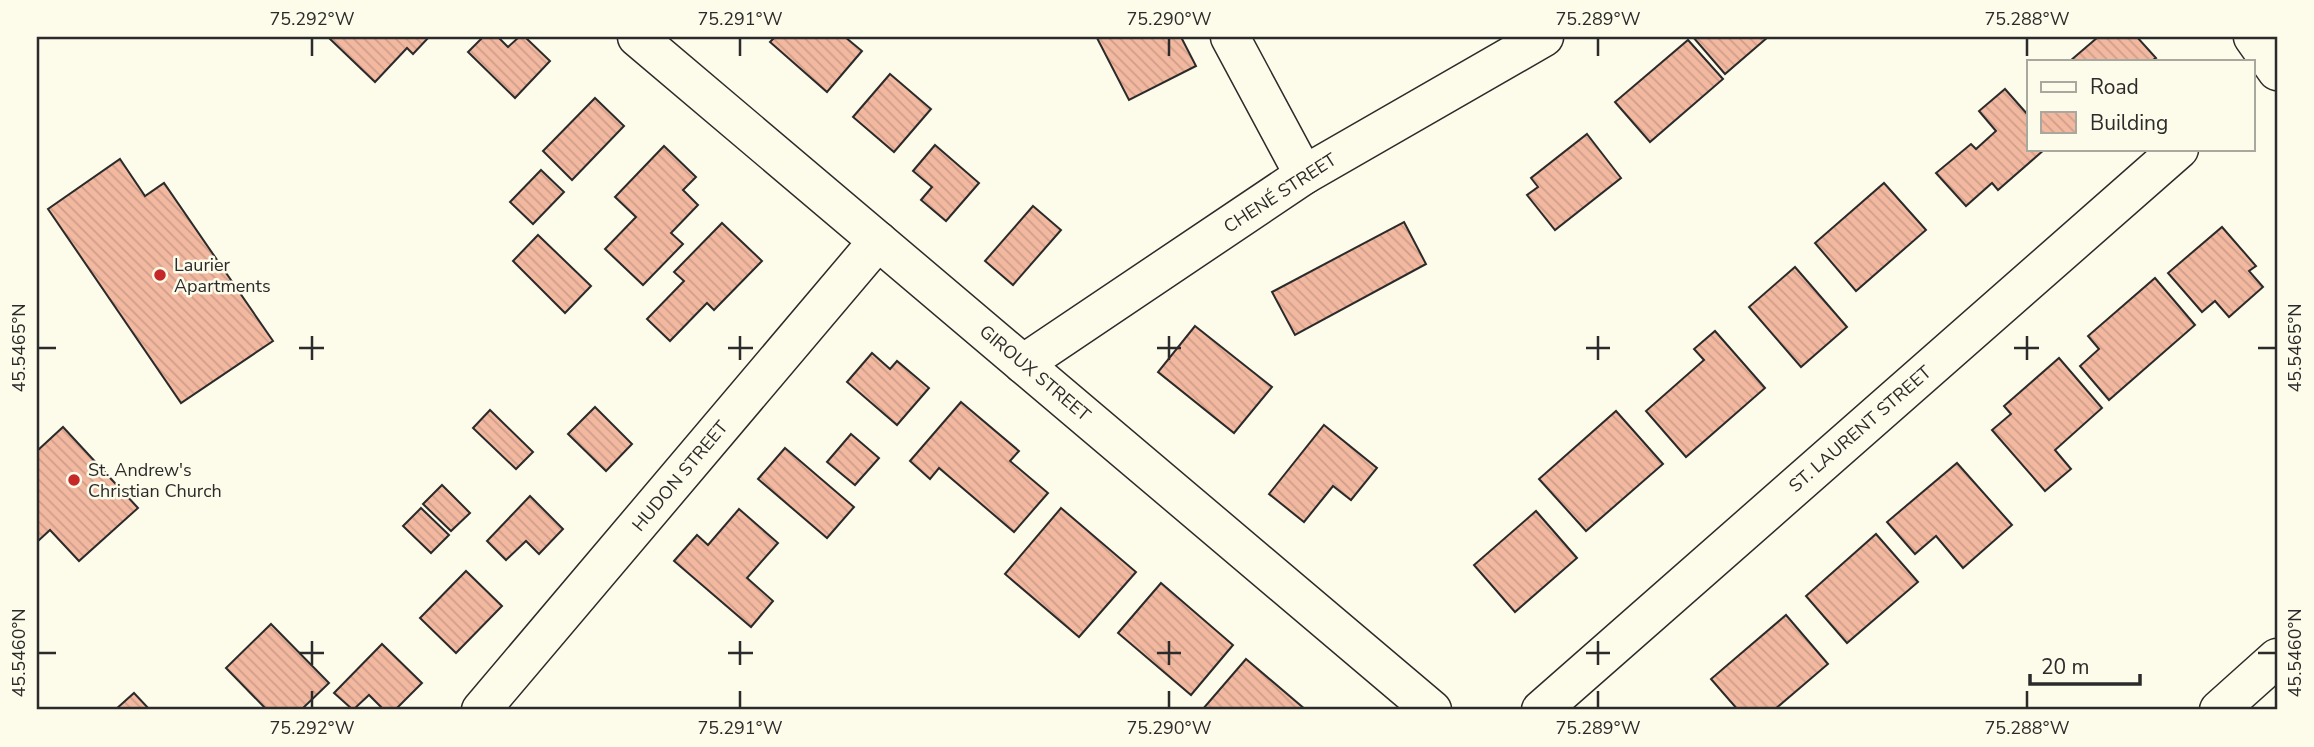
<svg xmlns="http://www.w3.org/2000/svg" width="2314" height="747" font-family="'Nunito Sans',sans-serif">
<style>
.building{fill:url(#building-back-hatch);stroke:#2b2b2b;stroke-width:2}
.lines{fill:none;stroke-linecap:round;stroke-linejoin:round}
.minor-casing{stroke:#2b2b2b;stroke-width:41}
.minor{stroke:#fdfbea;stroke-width:38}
.ticks{fill:none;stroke:#2b2b2b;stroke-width:2.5}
.poi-dot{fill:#c62828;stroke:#fdfbea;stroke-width:2.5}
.labels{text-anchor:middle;stroke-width:5;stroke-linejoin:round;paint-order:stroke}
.street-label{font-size:18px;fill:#2b2b2b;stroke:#fdfbea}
.poi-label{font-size:18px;fill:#2b2b2b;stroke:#fdfbea;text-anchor:start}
.neatline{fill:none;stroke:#2b2b2b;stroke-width:2.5}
.ticks-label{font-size:18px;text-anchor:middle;fill:#2b2b2b}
</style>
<defs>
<pattern id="building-back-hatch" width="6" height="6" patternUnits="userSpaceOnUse" patternTransform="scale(1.75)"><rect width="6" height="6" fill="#f2b8a0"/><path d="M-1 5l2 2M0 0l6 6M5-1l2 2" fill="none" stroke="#d09e8a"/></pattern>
</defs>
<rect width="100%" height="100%" fill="#fdfbea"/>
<g class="building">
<path d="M332,37h97l-16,17 -6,-6 -32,34 -45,-43z"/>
<path d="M483,37h15l10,10 11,-10h6l25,24 -35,37 -47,-46z"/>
<path d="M775,37h70l17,14 -35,41 -57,-50z"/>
<path d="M1181,37l15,29 -67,34 -32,-62z"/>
<path d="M1693,37h75l-43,37z"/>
<path d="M2098,37h39l19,21 -5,3h-81z"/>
<path d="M1688,40l35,39 -73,63 -35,-40z"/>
<path d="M890,74l41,35 -37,43 -41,-35z"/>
<path d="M2005,89l23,26 1,34h16l-47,41 -6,-7 -26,23 -30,-33 35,-29 5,5 20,-18 -17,-20z"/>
<path d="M595,98l29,28 -52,54 -29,-29z"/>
<path d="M1587,134l34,44 -66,52 -28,-35 11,-8 -7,-9z"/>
<path d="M935,145l44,38 -33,38 -25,-21 11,-13 -19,-16z"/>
<path d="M664,146l32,31 -13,13 15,15 -27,28 12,11 -40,41 -38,-36 31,-32 -21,-20z"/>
<path d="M120,159l25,37 19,-13 109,158 -92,62 -133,-194z"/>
<path d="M541,170l23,22 -31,32 -23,-22z"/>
<path d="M1884,183l42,47 -70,61 -41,-48z"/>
<path d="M1033,206l28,24 -48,55 -28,-24z"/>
<path d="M1404,222l22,42 -131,71 -23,-43z"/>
<path d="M722,223l40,38 -48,49 -7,-7 -37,38 -23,-22 37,-38 -10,-9z"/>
<path d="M2222,227l34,39 -7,5 14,16 -34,30 -14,-16 -13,11 -34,-39z"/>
<path d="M538,235l53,51 -26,27 -52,-52z"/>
<path d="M1795,267l52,60 -46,40 -52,-60z"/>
<path d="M2155,278l40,47 -86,75 -29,-34 19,-17 -11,-13z"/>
<path d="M1195,326l77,61 -38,46 -76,-61z"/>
<path d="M1715,331l50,57 -79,69 -40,-46 58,-51 -10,-11z"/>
<path d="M872,353l18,16 7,-8 32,27 -32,37 -50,-43z"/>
<path d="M2059,358l43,50 -47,42 16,19 -26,22 -53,-61 19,-16 -7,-8z"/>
<path d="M961,402l58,49 -9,10 38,32 -34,39 -75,-64 -9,11 -20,-18z"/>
<path d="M595,407l37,37 -26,27 -38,-37z"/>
<path d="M490,410l43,42 -17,17 -43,-41z"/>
<path d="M1616,411l47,53 -77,67 -47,-52z"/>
<path d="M1324,425l53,43 -26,32 -18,-14 -29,36 -35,-28z"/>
<path d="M63,427l75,81 -59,53 -29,-31 -13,12v-91z"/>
<path d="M851,434l28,24 -24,27 -28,-23z"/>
<path d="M785,448l69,59 -27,31 -69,-59z"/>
<path d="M1957,463l55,62 -49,43 -27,-32 -21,18 -28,-32z"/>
<path d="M442,485l28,28 -19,18 -28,-27z"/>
<path d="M530,496l33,33 -24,25 -13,-13 -20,19 -19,-19z"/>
<path d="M421,508l28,27 -18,18 -28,-27z"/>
<path d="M1061,508l75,64 -57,65 -74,-63z"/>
<path d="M739,509l39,34 -31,35 26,23 -22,26 -77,-66 23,-26 11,10z"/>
<path d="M1536,511l41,47 -62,54 -41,-47z"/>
<path d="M1876,534l42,48 -71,61 -41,-47z"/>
<path d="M466,571l36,35 -46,47 -36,-35z"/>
<path d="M1161,583l72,62 -42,50 -73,-62z"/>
<path d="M1786,615l42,49 -54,46h-36l-27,-31z"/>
<path d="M271,624l58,59 -28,27h-34l-41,-42z"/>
<path d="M382,644l40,39 -27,27h-11l-15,-15 -16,15 -19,-17z"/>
<path d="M1246,659l60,51h-104z"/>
<path d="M134,693l16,17h-35z"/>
</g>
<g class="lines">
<defs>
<g id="minor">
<path d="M637,37l795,673"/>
<path d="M1230,37l74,138"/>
<path d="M2253,37l24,34"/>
<path d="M1023,364l281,-189 240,-138"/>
<path d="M481,710l397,-469"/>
<path d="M1541,710l638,-561"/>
<path d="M2219,710l58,-52"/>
</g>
</defs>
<use href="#minor" class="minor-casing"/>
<use href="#minor" class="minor"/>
</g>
<path class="ticks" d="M312,38v18M740,38v18M1169,38v18M1598,38v18M2027,38v18M312,336v24M740,336v24M1169,336v24M1598,336v24M2027,336v24M38,348h18M299,348h25M728,348h25M1157,348h24M1586,348h24M2014,348h25M2258,348h18M312,641v24M740,641v24M1169,641v24M1598,641v24M38,653h18M299,653h25M728,653h25M1157,653h24M1586,653h24M2258,653h18M312,691v17M740,691v17M1169,691v17M1598,691v17M2027,691v17"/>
<g class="poi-dot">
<circle cx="160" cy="275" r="7"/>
<circle cx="74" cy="480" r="7"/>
</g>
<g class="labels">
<g class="street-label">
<text transform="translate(1280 193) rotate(-33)" y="6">CHENÉ STREET</text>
<text transform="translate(1035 373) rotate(40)" y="6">GIROUX STREET</text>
<text transform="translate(1860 429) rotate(-41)" y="6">ST. LAURENT STREET</text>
<text transform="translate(680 476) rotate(-50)" y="6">HUDON STREET</text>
</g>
<g class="poi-label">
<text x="174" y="271">Laurier<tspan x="174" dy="21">Apartments</tspan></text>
<text x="88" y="476">St. Andrew's<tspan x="88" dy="21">Christian Church</tspan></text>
</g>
</g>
<rect width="2314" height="747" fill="none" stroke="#fdfbea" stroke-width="77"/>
<rect x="2027" y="60" width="228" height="91" fill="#fdfbea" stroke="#a9a89e" stroke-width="2"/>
<rect x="2041" y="82" width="35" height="10" fill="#fdfbea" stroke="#a9a89e" stroke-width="2"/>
<text x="2090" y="94" font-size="21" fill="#2b2b2b">Road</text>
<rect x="2041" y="112" width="35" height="21" fill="url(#building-back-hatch)" stroke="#a9a89e" stroke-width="2"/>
<text x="2090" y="130" font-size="21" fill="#2b2b2b">Building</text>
<path d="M2030 674v10h110v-10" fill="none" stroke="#2b2b2b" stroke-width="3.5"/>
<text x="2041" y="674" font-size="21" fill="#2b2b2b" stroke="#fdfbea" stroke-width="5" paint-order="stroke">20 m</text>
<rect x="38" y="38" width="2238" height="670" class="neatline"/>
<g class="ticks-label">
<text x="312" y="25">75.292°W</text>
<text x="740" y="25">75.291°W</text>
<text x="1169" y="25">75.290°W</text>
<text x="1598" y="25">75.289°W</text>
<text x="2027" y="25">75.288°W</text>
<text transform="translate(19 348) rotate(-90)" y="6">45.5465°N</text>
<text transform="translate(2295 348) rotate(-90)" y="6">45.5465°N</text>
<text transform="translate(19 653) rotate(-90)" y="6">45.5460°N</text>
<text transform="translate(2295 653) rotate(-90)" y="6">45.5460°N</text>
<text x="312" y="734">75.292°W</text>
<text x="740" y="734">75.291°W</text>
<text x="1169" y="734">75.290°W</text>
<text x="1598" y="734">75.289°W</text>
<text x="2027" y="734">75.288°W</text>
</g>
</svg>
